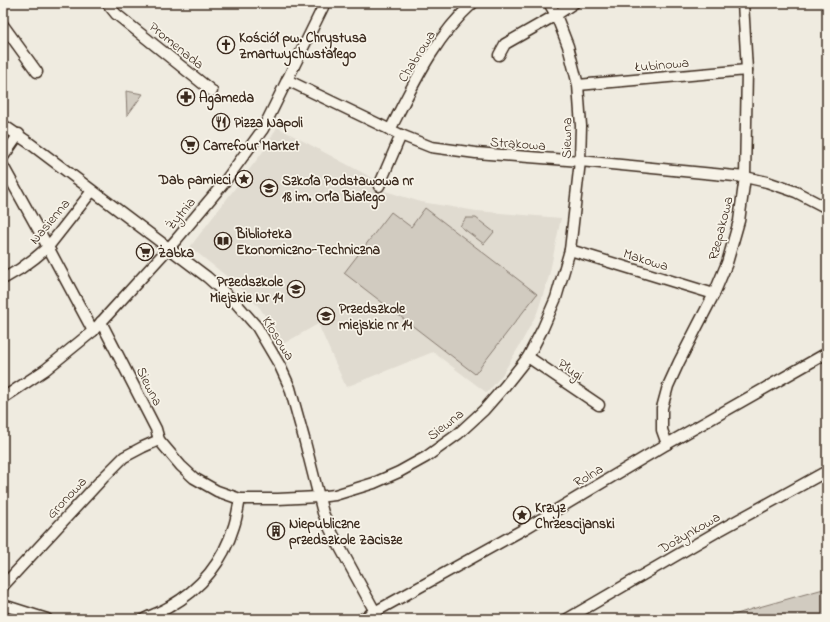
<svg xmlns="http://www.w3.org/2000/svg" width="830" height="622" font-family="'Indie Flower',sans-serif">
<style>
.built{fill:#e0dbd0}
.green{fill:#d1cbc0;stroke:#867a6f}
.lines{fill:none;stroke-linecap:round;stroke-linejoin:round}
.street-casing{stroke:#3b2a1e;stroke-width:13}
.street{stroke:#f7f3e8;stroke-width:10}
.labels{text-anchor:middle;stroke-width:3.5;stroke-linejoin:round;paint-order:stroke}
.poi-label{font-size:14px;font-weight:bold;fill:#3b2a1e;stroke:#f7f3e8;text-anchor:start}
.street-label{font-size:14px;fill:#3b2a1e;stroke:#f7f3e8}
</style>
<rect width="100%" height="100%" fill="#efebe0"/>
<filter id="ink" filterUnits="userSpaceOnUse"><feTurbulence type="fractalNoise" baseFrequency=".025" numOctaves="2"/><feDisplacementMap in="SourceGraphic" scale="8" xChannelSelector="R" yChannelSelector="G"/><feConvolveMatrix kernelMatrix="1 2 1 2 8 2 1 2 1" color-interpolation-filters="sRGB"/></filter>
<g filter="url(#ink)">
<path class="built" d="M277,127l99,53 -5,6 11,8 3,-3 36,11 56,9 84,7 -12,58 -12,37 -17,32 -18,30 -15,18 -54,-41 -87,35 -28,-63 -35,20 -23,-36 -30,-29 -40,-32 75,-98z"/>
<g class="green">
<path d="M126,91l17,3 -16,22z"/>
<path d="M425,208l112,86 -62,80 -131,-101 47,-61 20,15z"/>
<path d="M466,218h10l18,14 -10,12 -24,-18z"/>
<path d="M827,588v31h-105l30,-10z"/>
</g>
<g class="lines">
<defs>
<g id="street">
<path d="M107,3l9,11 96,77"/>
<path d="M3,25l34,47"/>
<path d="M499,55l6,-11 51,-29 18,-12"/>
<path d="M287,80l114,55 30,12 45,6 104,8 165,16 22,5 29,10 31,16"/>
<path d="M578,85l169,-15"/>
<path d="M3,125l25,17 179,135 28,25 22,25 23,39 10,22 15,54 18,71 7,16 49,90"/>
<path d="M390,130c23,-45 45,-93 83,-127"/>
<path d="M3,157l16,-23"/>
<path d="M3,166l45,81 45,84"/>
<path d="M379,186l22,-51"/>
<path d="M570,250l144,44"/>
<path d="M3,279l17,-10 15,-11 13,-11 44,-56"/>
<path d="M101,322l55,107 3,11 22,26 13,12 23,13 23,8h38l40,-2 17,-2 39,-12 25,-11 27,-15 32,-23 26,-24 21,-24 23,-29 15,-29 13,-30 14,-48 10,-89 1,-35 -3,-41 -10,-39 -12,-31 -7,-12"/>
<path d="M528,357l71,48"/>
<path d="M3,398l42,-28 48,-39 83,-91 47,-56 40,-55 62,-126"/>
<path d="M667,444l-5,-14v-22l6,-22 11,-24 35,-68 13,-31 12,-42 6,-44 2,-107 -4,-67"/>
<path d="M3,586l100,-108 21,-21 19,-10 16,-7"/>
<path d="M3,605l44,14"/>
<path d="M144,619c8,-4 17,-7 25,-12 32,-18 54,-45 65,-81 3,-9 4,-18 6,-27"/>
<path d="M362,619l164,-91 141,-84 160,-91"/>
<path d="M567,619l153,-89 107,-59"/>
</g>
</defs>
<use href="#street" class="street-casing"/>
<use href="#street" class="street"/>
</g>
</g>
<defs>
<symbol id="church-ring" viewBox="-11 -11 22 22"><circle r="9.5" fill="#f7f3e8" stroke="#3b2a1e" stroke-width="1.5"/><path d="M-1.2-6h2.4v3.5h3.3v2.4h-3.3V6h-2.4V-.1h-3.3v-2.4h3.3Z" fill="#3b2a1e"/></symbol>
<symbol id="pharmacy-ring" viewBox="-11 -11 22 22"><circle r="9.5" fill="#f7f3e8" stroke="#3b2a1e" stroke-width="1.5"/><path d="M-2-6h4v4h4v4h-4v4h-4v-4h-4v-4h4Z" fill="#3b2a1e"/></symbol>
<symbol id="restaurant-ring" viewBox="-11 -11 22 22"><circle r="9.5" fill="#f7f3e8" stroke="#3b2a1e" stroke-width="1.5"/><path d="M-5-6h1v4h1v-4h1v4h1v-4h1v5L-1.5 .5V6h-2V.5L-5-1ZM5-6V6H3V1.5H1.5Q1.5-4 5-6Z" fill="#3b2a1e"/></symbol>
<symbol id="supermarket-ring" viewBox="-11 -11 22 22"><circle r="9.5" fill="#f7f3e8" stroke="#3b2a1e" stroke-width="1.5"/><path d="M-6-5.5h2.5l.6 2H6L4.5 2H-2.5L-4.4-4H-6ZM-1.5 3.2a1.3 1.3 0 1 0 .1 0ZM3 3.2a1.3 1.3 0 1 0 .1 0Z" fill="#3b2a1e"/></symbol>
<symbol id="sight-ring" viewBox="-11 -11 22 22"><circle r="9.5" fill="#f7f3e8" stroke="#3b2a1e" stroke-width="1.5"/><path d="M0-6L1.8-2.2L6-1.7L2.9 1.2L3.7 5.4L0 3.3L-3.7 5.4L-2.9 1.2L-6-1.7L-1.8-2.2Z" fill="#3b2a1e"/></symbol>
<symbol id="school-ring" viewBox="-11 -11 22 22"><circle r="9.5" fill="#f7f3e8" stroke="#3b2a1e" stroke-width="1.5"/><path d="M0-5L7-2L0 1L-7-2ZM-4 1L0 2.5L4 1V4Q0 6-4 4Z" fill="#3b2a1e"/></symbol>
<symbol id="library-ring" viewBox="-11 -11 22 22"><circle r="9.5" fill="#f7f3e8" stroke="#3b2a1e" stroke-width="1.5"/><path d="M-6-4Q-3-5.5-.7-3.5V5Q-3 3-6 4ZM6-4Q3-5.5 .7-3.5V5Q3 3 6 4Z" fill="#3b2a1e"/></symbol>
<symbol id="building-ring" viewBox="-11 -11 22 22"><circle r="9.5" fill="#f7f3e8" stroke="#3b2a1e" stroke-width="1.5"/><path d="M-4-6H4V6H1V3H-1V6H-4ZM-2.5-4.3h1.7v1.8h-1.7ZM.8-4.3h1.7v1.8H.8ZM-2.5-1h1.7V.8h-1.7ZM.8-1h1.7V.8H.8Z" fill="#3b2a1e"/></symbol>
</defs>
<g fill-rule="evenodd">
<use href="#church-ring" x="216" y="35" width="20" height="20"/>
<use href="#pharmacy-ring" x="176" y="87" width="20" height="20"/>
<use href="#restaurant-ring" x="211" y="112" width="20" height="20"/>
<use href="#supermarket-ring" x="180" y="135" width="20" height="20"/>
<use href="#sight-ring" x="234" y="169" width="20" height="20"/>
<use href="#school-ring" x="259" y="178" width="20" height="20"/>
<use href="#library-ring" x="213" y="231" width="20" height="20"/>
<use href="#supermarket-ring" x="135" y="242" width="20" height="20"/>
<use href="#school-ring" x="286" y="279" width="20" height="20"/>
<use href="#school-ring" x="316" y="306" width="20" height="20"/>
<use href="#sight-ring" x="512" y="505" width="20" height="20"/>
<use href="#building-ring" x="266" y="521" width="20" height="20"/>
</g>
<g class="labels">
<g class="poi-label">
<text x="239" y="42">Kościół pw. Chrystusa<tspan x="239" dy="16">Zmartwychwstałego</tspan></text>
<text x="199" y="102">Agameda</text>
<text x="234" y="127">Pizza Napoli</text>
<text x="203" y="150">Carrefour Market</text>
<text x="231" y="184" text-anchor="end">Dab pamieci</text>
<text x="282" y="185">Szkoła Podstawowa nr<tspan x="282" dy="16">18 im. Orła Białego</tspan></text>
<text x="236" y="238">Biblioteka<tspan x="236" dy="16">Ekonomiczno-Techniczna</tspan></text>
<text x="158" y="257">Żabka</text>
<text x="283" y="286" text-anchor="end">Przedszkole<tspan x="283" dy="16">Miejskie Nr 14</tspan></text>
<text x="339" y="313">Przedszkole<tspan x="339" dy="16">miejskie nr 14</tspan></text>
<text x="535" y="512">Krzyz<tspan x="535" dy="16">Chrzescijanski</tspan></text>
<text x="289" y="528">Niepubliczne<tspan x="289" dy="16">przedszkole Zacisze</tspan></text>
</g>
<g class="street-label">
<text transform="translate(177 45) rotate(39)" y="5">Promenada</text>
<text transform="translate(416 56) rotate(-58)" y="5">Chabrowa</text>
<text transform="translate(662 64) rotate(-5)" y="5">Łubinowa</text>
<text transform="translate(566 138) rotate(-89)" y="5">Siewna</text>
<text transform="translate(518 143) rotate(4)" y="5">Strąkowa</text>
<text transform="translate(180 213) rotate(-50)" y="5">Żytnia</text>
<text transform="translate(49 221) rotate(-50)" y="5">Nasienna</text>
<text transform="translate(720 228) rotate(-76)" y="5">Rzepakowa</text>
<text transform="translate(646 259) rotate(17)" y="5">Makowa</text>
<text transform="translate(279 338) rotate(58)" y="5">Kłosowa</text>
<text transform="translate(571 369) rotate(34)" y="5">Pługi</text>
<text transform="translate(150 386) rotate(63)" y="5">Siewna</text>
<text transform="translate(445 424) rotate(-38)" y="5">Siewna</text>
<text transform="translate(588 475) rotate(-31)" y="5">Rolna</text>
<text transform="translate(66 497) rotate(-47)" y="5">Gronowa</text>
<text transform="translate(689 532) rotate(-30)" y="5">Dożynkowa</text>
</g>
</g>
<rect width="830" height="622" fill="none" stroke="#f7f3e8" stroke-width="16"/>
<rect x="8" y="8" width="814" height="606" fill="none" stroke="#3b2a1e" stroke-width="1.5" filter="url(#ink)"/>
</svg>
